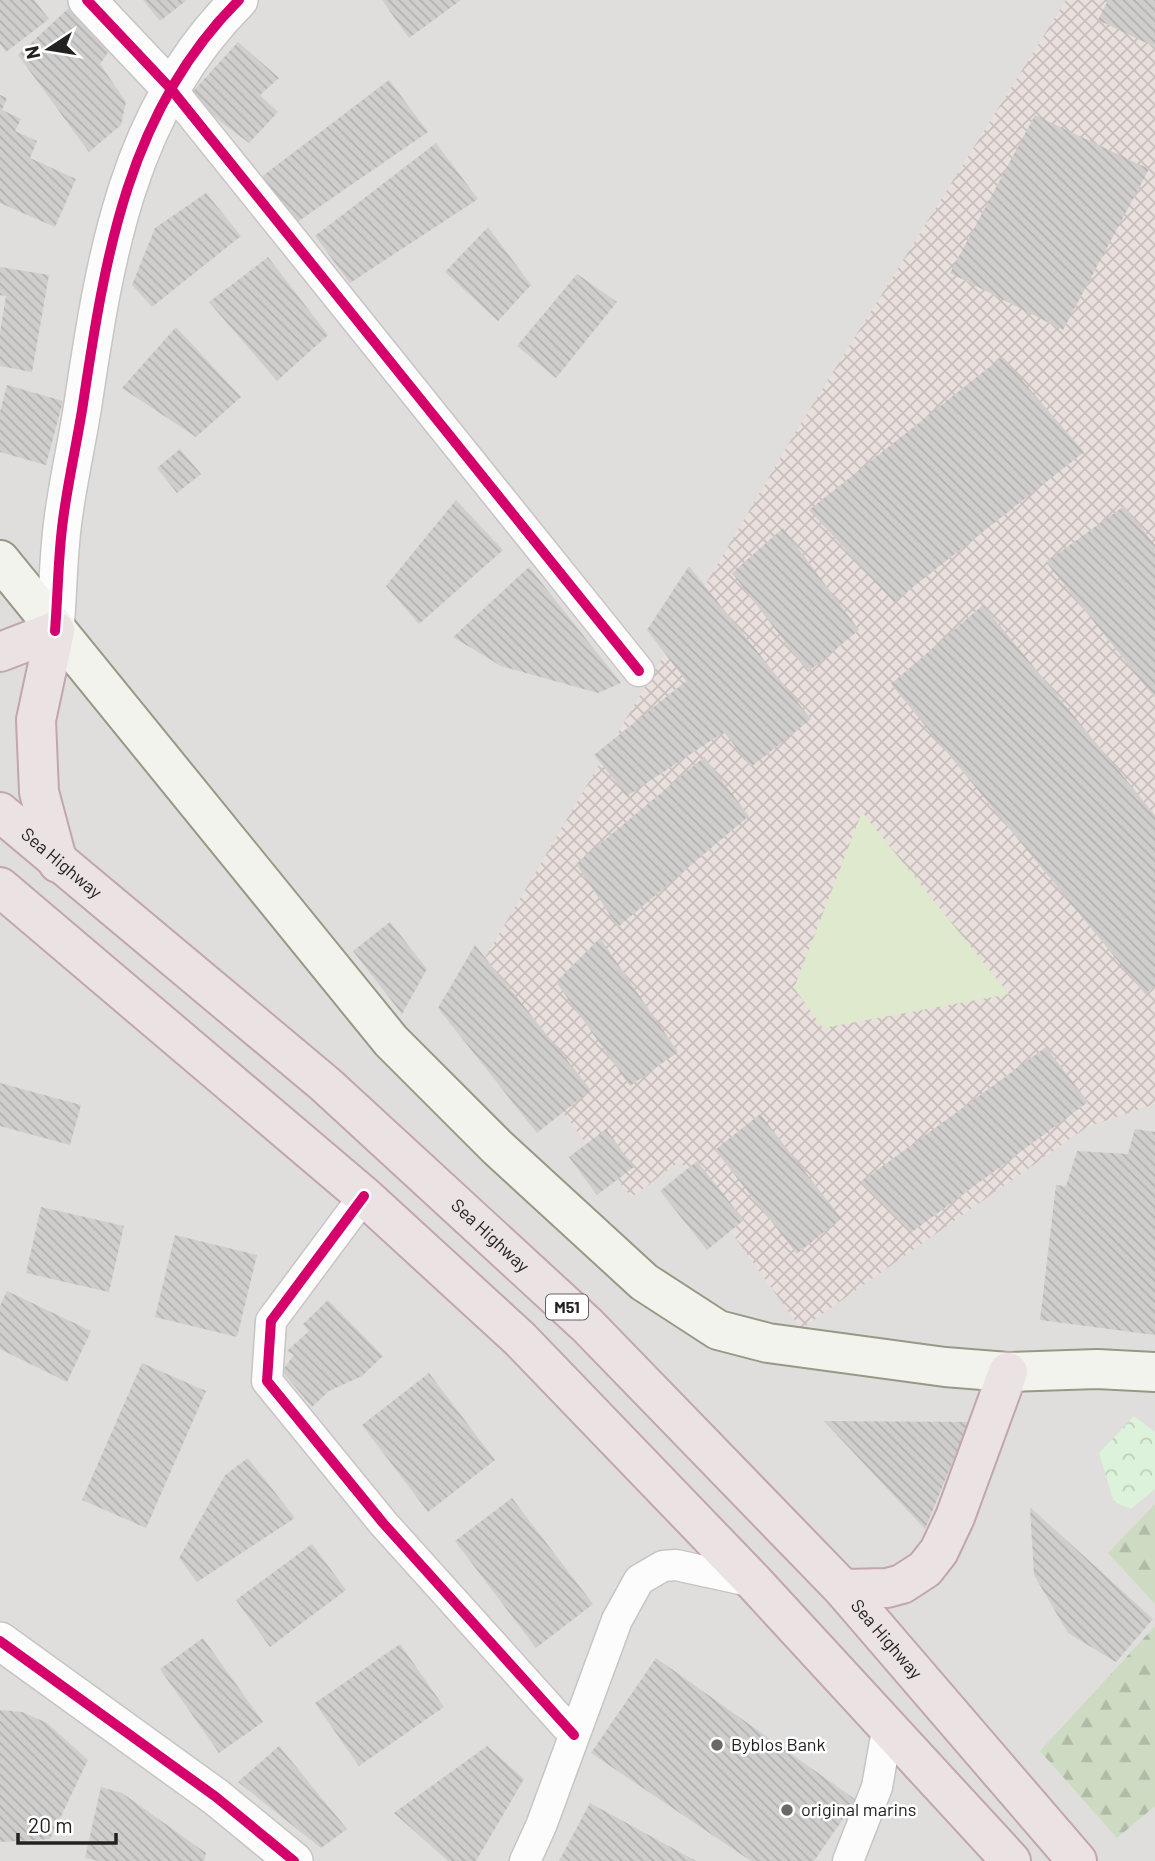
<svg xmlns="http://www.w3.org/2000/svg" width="1155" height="1861" font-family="Barlow,sans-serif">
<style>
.residential{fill:#dfdedc}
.military{fill:url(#military-cross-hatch)}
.forest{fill:url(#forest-firs)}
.park{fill:url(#park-crowns)}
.garden{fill:#dee9cd}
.building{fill:url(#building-back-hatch)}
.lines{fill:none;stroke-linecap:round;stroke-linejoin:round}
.minor-casing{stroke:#c6c5c3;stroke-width:33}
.tertiary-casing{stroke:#c6c5c3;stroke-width:40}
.secondary-casing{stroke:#989884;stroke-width:42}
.motorway-casing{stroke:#c2a5af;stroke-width:42}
.minor{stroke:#fdfcfc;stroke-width:30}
.tertiary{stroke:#fdfcfc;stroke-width:37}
.secondary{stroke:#f3f3ed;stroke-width:38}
.motorway{stroke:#ebe2e4;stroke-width:38}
.cycleway-casing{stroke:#fff;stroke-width:15}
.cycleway{stroke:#d6006c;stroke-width:10}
.poi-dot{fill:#6a6968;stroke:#fff;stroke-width:2.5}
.labels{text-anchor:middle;stroke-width:5;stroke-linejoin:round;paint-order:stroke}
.shield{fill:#fff;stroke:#646464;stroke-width:2}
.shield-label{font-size:16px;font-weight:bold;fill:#222}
.street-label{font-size:18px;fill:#222;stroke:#fff}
.poi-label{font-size:18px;fill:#222;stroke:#fff;text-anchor:start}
</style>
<defs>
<pattern id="military-cross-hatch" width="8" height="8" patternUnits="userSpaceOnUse" patternTransform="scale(1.75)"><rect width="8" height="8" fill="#e9dfdc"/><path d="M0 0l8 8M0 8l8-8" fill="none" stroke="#c8bfbc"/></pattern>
<pattern id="forest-firs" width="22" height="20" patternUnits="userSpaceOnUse" patternTransform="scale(1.75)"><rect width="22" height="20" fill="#cedbc3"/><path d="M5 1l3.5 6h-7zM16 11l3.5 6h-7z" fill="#b1bca7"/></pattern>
<pattern id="park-crowns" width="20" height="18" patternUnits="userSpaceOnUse" patternTransform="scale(1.75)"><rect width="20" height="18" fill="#dcf2da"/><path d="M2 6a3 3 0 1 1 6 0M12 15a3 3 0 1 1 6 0" fill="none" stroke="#bccfbb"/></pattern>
<pattern id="building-back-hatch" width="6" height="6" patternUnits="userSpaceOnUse" patternTransform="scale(1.75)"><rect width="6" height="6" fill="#d0cecc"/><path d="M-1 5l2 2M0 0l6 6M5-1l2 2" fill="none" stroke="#b2b1af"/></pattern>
</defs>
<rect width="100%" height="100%" fill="#f0eeeb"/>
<rect class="residential" x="0" y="0" width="1155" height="1861"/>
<path class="military" d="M1066,0h89v1104l-68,23 -286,202 -121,-168 -48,36 -43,-49 -119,-165 328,-555z"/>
<g class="forest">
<path d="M1155,1504v100l-47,-51z"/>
<path d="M1155,1626v180l-38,32 -77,-87z"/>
</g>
<path class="park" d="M1134,1416l21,16v57l-24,20 -17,-7 -15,-49z"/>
<path class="garden" d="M862,812l147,182 -186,34 -29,-40z"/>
<g class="building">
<path d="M0,0h34l15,19 -43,33 -6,-8z"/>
<path d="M143,0h44l-27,21z"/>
<path d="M382,0h79l-52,38z"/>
<path d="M1108,0h47v47l-57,-27z"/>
<path d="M71,6l38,45 -9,13 26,38 -5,23 -32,27 -71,-97z"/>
<path d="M238,42l41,36 -19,17 18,17 -29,31 -61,-46z"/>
<path d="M389,80l39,52 -135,93 -37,-44z"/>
<path d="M0,95l7,3 -5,12 19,9 -6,12 22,10 -7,17 46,21 -21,48 -55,-24z"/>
<path d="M1035,115l114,54 -86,161 -113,-57z"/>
<path d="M436,143l42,56 -128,84 -35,-47z"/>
<path d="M206,193l35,43 -89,71 -20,-22 23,-57z"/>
<path d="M488,227l43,58 -33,36 -53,-49z"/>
<path d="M268,257l60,78 -51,46 -68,-79z"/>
<path d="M0,267l49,8 -17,97 -32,-6v-33l6,-37 -6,-1z"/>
<path d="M577,274l40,28 -61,76 -39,-32z"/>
<path d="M176,327l65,70 -45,40 -74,-49z"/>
<path d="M1002,357l82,95 -190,150 -85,-92z"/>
<path d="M7,385l56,16 -17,64 -46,-13v-40z"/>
<path d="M180,449l21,25 -24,19 -20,-25z"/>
<path d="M456,500l47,50 -84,74 -33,-38z"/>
<path d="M1124,506l31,39v153l-109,-136z"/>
<path d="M783,528l76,102 -51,42 -76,-99z"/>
<path d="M689,566l122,153 -60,48 -27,-35 -97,64 -33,-41 92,-74 -39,-51z"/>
<path d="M529,567l92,116 -23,10 -97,-27 -48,-29z"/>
<path d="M983,605l172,210v171l-10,8 -254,-310z"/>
<path d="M704,757l45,59 -131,111 -42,-63z"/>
<path d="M390,922l37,47 -25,45 -49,-63z"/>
<path d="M600,938l78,114 -48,34 -74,-104z"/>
<path d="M475,945l116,145 -54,43 -99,-125z"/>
<path d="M1046,1047l42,55 -176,130 -51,-50z"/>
<path d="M0,1083l81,22 -11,40 -70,-19z"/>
<path d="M760,1114l81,104 -44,36 -82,-104z"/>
<path d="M606,1129l28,38 -37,28 -28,-38z"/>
<path d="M1135,1129l20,3v203l-115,-15 16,-135 10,1 11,-35 51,3z"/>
<path d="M697,1161l47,59 -37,30 -47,-59z"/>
<path d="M41,1207l83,19 -15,66 -83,-19z"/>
<path d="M175,1235l82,20 -20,82 -82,-20z"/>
<path d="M7,1291l84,40 -24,51 -67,-33v-43z"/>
<path d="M328,1300l55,56 -21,20 -33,15 -17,16 -30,-36 12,-16 -7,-4 22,-20 -6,-7z"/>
<path d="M142,1363l64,28 -60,137 -64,-28z"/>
<path d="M429,1373l66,87 -67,52 -66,-87z"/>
<path d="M824,1421l145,1 -44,107z"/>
<path d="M248,1458l47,60 -98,64 -18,-24 46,-83z"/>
<path d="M512,1498l81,106 -57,44 -81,-107z"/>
<path d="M1030,1507l123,112 -37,43 -48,-29 -34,-58z"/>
<path d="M312,1544l34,46 -76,57 -34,-47z"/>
<path d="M203,1638l60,84 -44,31 -59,-84z"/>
<path d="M400,1644l44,63 -85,59 -44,-63z"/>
<path d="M656,1658l200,142 -42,61h-63l-160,-108z"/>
<path d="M0,1710l22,2 25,11 41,37 -38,79 -50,3z"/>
<path d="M279,1746l68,83 -26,19 -83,-66z"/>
<path d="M487,1746l37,33 -48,82h-28l-54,-48z"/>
<path d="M101,1787l21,6 84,60 -2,8h-105l-14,-3z"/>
<path d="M590,1803l106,58h-137z"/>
</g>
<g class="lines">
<defs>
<g id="minor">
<path d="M171,89l468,582"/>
<path d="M364,1196l-93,125 -4,60 116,142 191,212"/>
<path d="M525,1861l16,-35 76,-206 22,-40 24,-14 13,-1 78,17"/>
<path d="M848,1861l29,-74 11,-62"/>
</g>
<g id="tertiary">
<path d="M87,0l84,89"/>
<path d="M55,631c3,-37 3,-75 8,-111 5,-39 14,-77 20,-116 22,-147 45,-294 156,-404"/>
<path d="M0,1641l216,156 78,64"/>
</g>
<path id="secondary" d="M0,560l391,481 107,107 146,134 74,48 50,13 177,24 63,5 89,-3 58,3"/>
<g id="motorway">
<path d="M55,631l-19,89 3,72 19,71"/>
<path d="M0,652l55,-21"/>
<path id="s1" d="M0,812l325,272 262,241 256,264 234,272"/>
<path d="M0,887l364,309 156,143 234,243 257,279"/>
<path d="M843,1589l44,-1 15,-4 23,-15 14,-18 16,-34 53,-145"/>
</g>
</defs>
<use href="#minor" class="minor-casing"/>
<use href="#tertiary" class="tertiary-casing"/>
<use href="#secondary" class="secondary-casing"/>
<use href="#motorway" class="motorway-casing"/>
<use href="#minor" class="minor"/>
<use href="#tertiary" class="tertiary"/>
<use href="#secondary" class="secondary"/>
<use href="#motorway" class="motorway"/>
<defs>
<g id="cycleway">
<path d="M87,0l84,89 468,582"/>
<path d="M55,631c3,-37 3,-75 8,-111 5,-39 14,-77 20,-116 22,-147 45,-294 156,-404"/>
<path d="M364,1196l-93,125 -4,60 116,142 191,212"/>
<path d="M0,1641l216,156 78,64"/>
</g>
</defs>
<use href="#cycleway" class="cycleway-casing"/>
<use href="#cycleway" class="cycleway"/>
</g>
<g class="poi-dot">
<circle cx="717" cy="1745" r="7"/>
<circle cx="787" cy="1810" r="7"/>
</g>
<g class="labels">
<rect class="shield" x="546" y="1294.5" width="42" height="25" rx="5"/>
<g class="shield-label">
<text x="567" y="1313">M51</text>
</g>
<g class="street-label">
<text dy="6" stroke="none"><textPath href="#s1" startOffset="80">Sea Highway</textPath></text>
<text dy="6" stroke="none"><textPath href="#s1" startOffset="648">Sea Highway</textPath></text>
<text dy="6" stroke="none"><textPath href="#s1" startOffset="1214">Sea Highway</textPath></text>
</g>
<g class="poi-label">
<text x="731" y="1751">Byblos Bank</text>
<text x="801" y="1816">original marins</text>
</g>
</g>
<g transform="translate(49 49) rotate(258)" stroke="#ffffff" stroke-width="5" paint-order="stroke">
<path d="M0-5L12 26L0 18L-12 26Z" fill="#222222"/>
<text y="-10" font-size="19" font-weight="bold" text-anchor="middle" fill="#222222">N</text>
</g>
<path d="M18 1833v10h98v-10" fill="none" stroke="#222222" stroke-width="3.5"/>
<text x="28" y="1833" font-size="21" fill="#222222" stroke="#ffffff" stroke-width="5" paint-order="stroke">20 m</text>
</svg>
